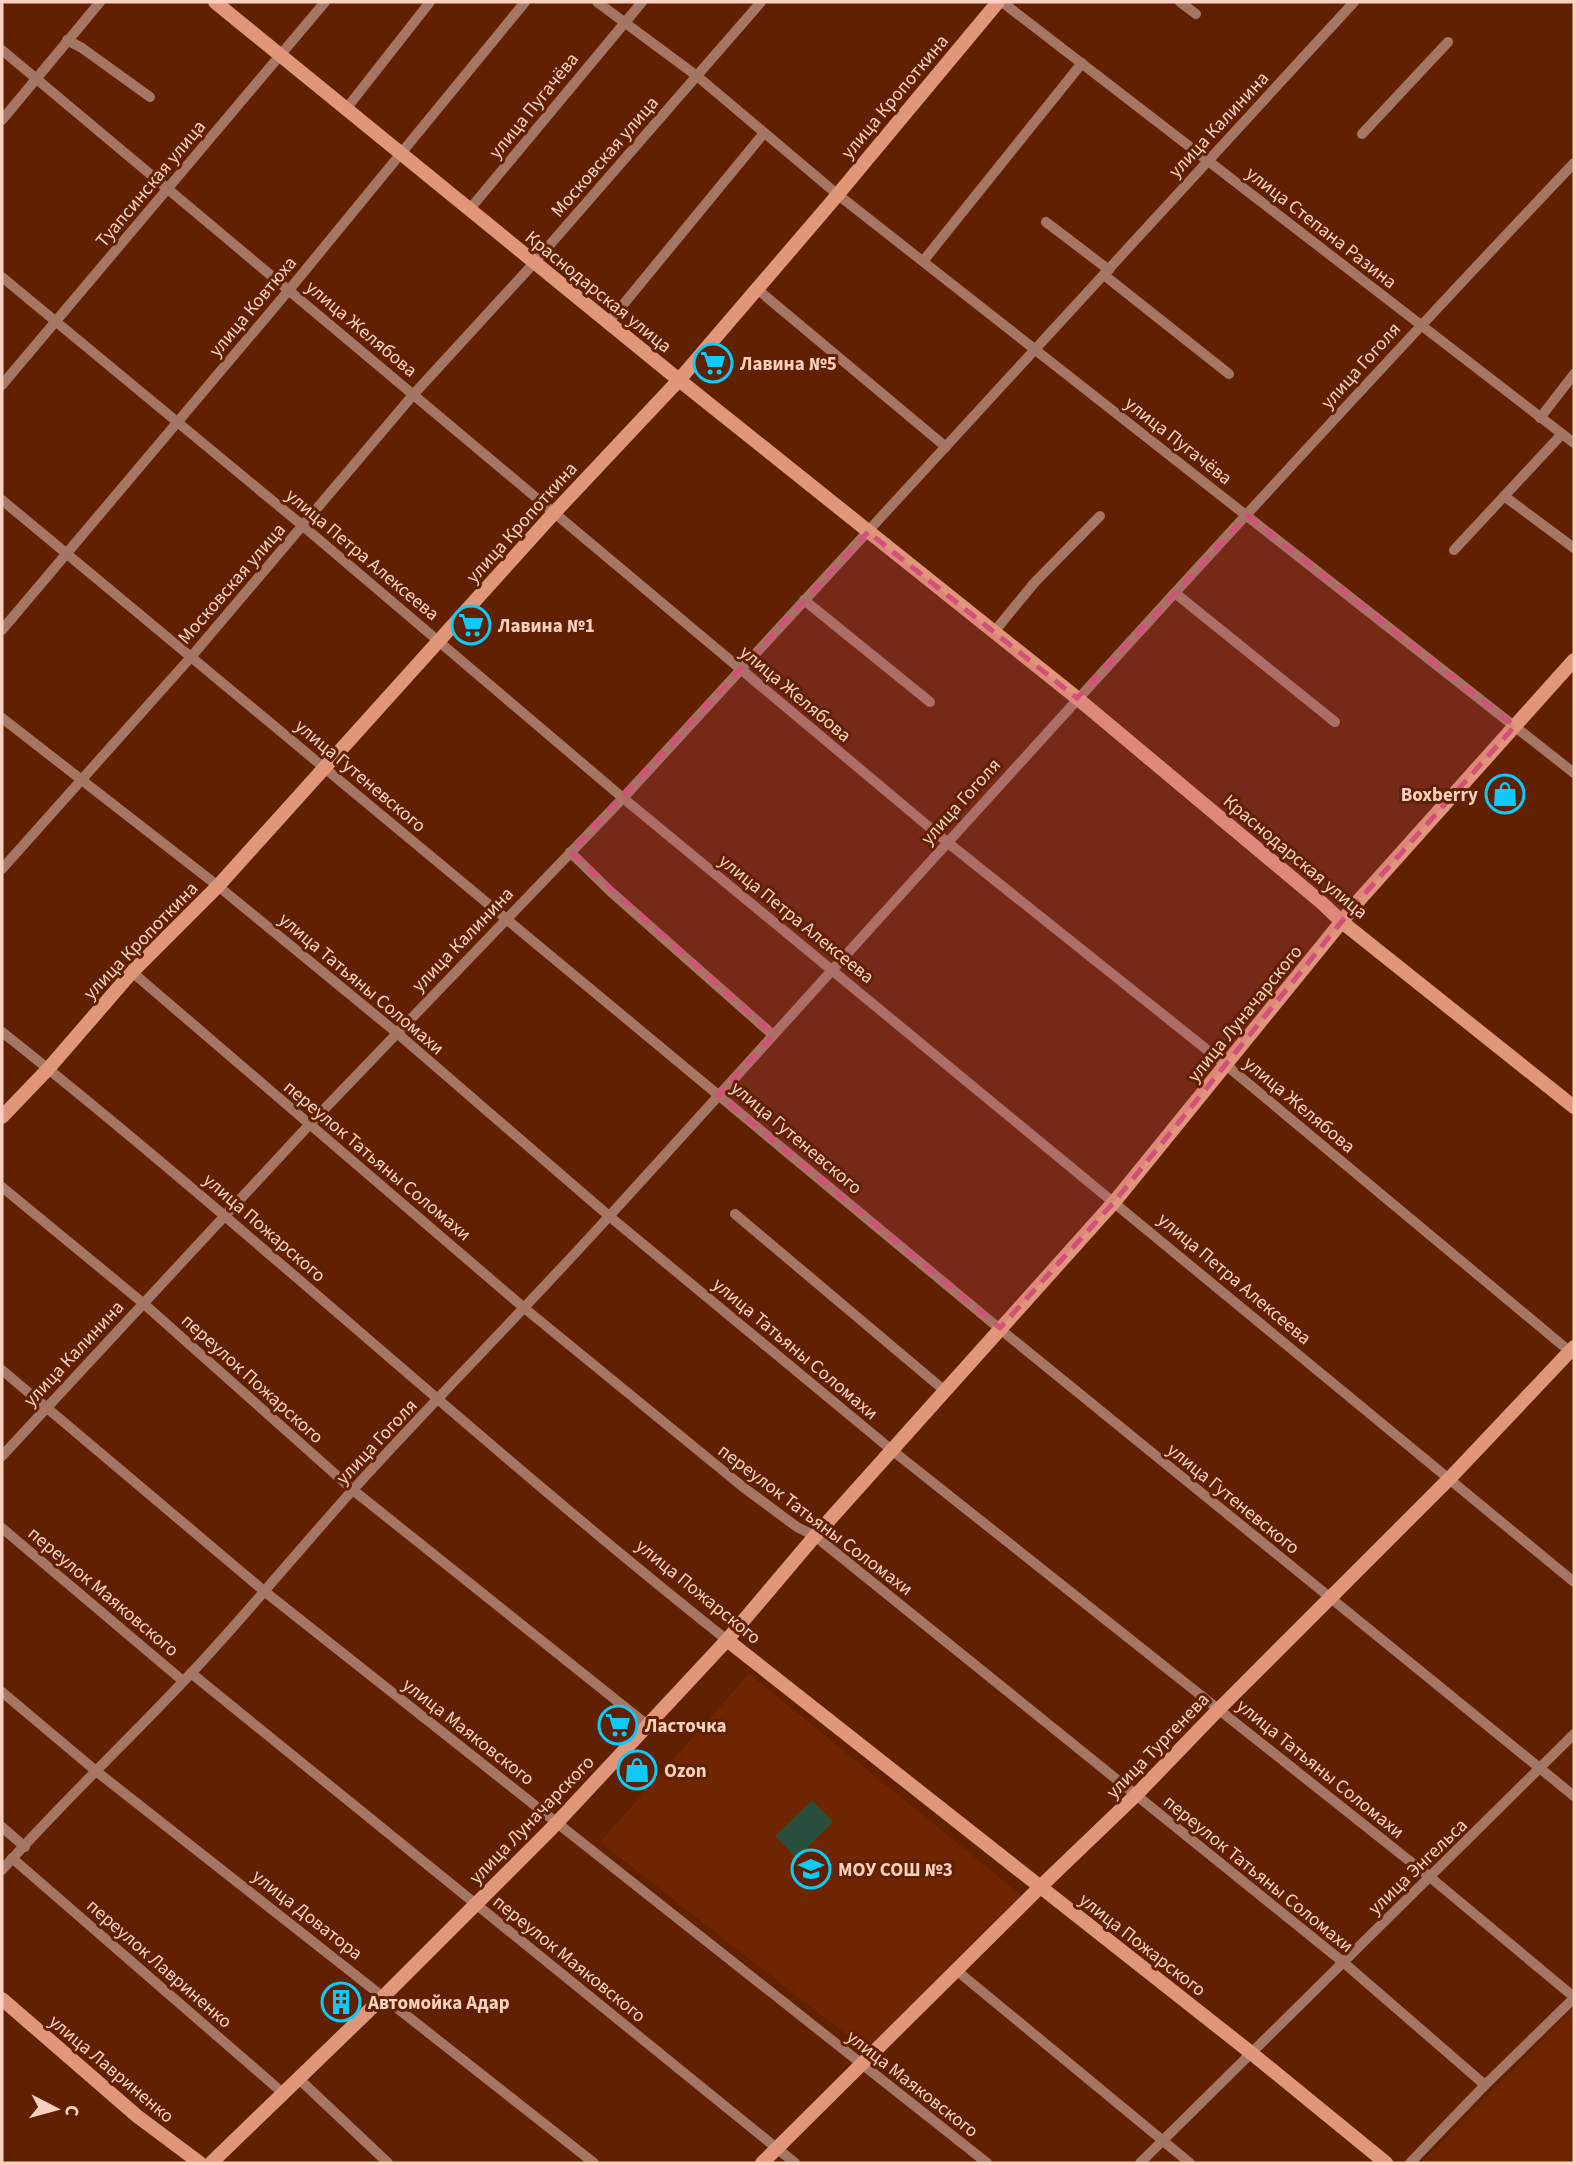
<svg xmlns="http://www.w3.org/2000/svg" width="1576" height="2165" font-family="'Source Sans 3',sans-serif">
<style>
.built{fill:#6f2600}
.green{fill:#284f3d}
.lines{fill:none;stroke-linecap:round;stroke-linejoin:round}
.street{stroke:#a47663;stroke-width:10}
.secondary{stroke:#e09779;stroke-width:14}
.marked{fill:#d3507a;fill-opacity:0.2;stroke:#d3507a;stroke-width:5;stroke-dasharray:14 9;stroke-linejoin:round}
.labels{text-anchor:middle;stroke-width:6;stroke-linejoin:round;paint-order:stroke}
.street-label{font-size:19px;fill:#fad1c1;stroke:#612000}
.poi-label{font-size:19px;font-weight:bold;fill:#fad1c1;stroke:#612000;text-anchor:start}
</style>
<rect width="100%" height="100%" fill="#612000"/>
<g class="built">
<path d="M749,1674l272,221 -155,155 -266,-208z"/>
<path d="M1574,2008v155h-153z"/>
</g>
<path class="green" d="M812,1800l21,22 -37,36 -21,-22z"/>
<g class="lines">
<g class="street">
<path d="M597,2l100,74 140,118 737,579"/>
<path d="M1002,2l572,441"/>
<path d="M1180,2l16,12"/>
<path d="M67,40l15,8 68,49"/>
<path d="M2,50l945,792 279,223 348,290"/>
<path d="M346,109l84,-107"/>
<path d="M2,120l98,-118"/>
<path d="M1362,134l86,-92"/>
<path d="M469,210l173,-208"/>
<path d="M1046,222l63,48"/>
<path d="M924,260l158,-197"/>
<path d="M1104,275l125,99"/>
<path d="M2,277l301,249 320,272 951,784"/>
<path d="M757,289l189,158"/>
<path d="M608,323l156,-190"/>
<path d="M2,385l323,-383"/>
<path d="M1540,418l34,-44"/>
<path d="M1504,496l70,52"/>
<path d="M2,500l987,820 585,476"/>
<path d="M1454,550l108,-116"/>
<path d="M1175,593l160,129"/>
<path d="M804,600l126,102"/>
<path d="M2,630l287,-340 236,-288"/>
<path d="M994,632l41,-50 65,-66"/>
<path d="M2,718l216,168 179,147 212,183 284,235 538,427 143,119"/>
<path d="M570,852l40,39 163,144"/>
<path d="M2,869l189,-212 222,-262 121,-132 227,-261"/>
<path d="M132,972l391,335 220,180 54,40 18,9 528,426 142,123"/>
<path d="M2,1032c247,196 478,412 725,608"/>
<path d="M2,1187l141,116 210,187 293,234"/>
<path d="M735,1214l210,177"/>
<path d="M2,1370l262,221 723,572"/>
<path d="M2,1456l307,-331 314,-327 731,-796"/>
<path d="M2,1528l181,153"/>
<path d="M191,1673l604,490"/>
<path d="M2,1692l94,79 498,392"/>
<path d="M2,1827l23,20"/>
<path d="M12,1858l272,236"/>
<path d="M2,1870c62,-70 131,-134 194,-202 53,-57 102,-117 154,-175 86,-95 177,-186 263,-281 319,-351 635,-705 961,-1049"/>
<path d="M956,1970l234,193"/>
<path d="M299,2079l89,84"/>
<path d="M1140,2163l434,-429"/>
<path d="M1410,2163l75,-78 89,-87"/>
</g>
<g class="secondary">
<path d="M215,2l464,378 398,318 245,205 20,19 232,185"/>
<path d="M2,1117l46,-48 84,-97 86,-86 336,-373 125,-133 150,-175 169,-203"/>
<path d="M727,1640l523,412 136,111"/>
<path d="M2,1999l135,117 63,47"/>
<path d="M211,2163l173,-167 167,-167 176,-189 88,-104 300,-335 245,-302 214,-239"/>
<path d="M762,2163l277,-275 97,-93 83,-86 231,-231 124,-131"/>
</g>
</g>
<path class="marked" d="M1247,515l268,211 -155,173 -245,302 -115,127 -282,-233 55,-60 -203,-183 298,-320 209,166z"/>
<defs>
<symbol id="supermarket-ring" viewBox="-11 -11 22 22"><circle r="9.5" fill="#612000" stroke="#0dcafa" stroke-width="1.5"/><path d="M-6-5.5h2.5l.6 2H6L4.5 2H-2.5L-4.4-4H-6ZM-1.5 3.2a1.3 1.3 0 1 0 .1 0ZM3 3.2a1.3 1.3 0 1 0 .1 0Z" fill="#0dcafa"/></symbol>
<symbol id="shop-ring" viewBox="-11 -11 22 22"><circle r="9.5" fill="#612000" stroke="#0dcafa" stroke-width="1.5"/><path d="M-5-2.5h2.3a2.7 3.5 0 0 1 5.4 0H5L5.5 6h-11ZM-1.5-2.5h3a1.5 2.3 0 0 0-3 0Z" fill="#0dcafa"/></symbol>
<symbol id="school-ring" viewBox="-11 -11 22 22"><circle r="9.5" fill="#612000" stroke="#0dcafa" stroke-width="1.5"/><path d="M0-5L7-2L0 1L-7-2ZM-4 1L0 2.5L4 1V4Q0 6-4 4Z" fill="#0dcafa"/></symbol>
<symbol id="building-ring" viewBox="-11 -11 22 22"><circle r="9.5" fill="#612000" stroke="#0dcafa" stroke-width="1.5"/><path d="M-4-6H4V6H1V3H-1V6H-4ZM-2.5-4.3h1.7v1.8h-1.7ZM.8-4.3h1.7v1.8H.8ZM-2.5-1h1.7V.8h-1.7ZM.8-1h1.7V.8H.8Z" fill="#0dcafa"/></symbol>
</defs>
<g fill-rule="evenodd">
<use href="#supermarket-ring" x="691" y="341" width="44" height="44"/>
<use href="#supermarket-ring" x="449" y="603" width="44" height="44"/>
<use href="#shop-ring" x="1483" y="772" width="44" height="44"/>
<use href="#supermarket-ring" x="596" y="1703" width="44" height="44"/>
<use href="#shop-ring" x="615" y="1748" width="44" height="44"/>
<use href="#school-ring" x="789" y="1847" width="44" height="44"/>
<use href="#building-ring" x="319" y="1980" width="44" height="44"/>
</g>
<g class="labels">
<g class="street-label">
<text transform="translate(894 96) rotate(-50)" y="7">улица Кропоткина</text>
<text transform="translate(533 105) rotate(-51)" y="7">улица Пугачёва</text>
<text transform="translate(1218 124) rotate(-47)" y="7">улица Калинина</text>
<text transform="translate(604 156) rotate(-49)" y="7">Московская улица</text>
<text transform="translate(150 183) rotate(-50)" y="7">Туапсинская улица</text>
<text transform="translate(1322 227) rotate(38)" y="7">улица Степана Разина</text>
<text transform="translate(599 291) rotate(39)" y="7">Краснодарская улица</text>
<text transform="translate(252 306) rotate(-50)" y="7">улица Ковтюха</text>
<text transform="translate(362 328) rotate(40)" y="7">улица Желябова</text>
<text transform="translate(1360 365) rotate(-48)" y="7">улица Гоголя</text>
<text transform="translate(1179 440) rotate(38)" y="7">улица Пугачёва</text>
<text transform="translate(521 522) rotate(-48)" y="7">улица Кропоткина</text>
<text transform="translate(363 554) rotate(40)" y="7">улица Петра Алексеева</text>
<text transform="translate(231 583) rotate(-49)" y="7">Московская улица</text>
<text transform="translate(796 693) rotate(40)" y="7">улица Желябова</text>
<text transform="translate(361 775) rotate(40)" y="7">улица Гутеневского</text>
<text transform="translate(960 801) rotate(-48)" y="7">улица Гоголя</text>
<text transform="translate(1296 856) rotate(40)" y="7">Краснодарская улица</text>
<text transform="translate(797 918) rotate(39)" y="7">улица Петра Алексеева</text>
<text transform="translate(462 939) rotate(-46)" y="7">улица Калинина</text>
<text transform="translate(140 940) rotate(-46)" y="7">улица Кропоткина</text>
<text transform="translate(362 983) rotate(40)" y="7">улица Татьяны Соломахи</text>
<text transform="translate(1244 1013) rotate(-51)" y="7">улица Луначарского</text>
<text transform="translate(1300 1104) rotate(40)" y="7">улица Желябова</text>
<text transform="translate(797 1137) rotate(40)" y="7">улица Гутеневского</text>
<text transform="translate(378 1160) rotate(40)" y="7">переулок Татьяны Соломахи</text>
<text transform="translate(265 1227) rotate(41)" y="7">улица Пожарского</text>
<text transform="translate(1235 1278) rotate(40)" y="7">улица Петра Алексеева</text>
<text transform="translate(796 1348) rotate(40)" y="7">улица Татьяны Соломахи</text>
<text transform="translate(73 1353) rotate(-47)" y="7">улица Калинина</text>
<text transform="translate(253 1378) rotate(42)" y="7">переулок Пожарского</text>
<text transform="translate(376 1441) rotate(-47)" y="7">улица Гоголя</text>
<text transform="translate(1234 1498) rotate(39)" y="7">улица Гутеневского</text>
<text transform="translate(816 1519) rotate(37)" y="7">переулок Татьяны Соломахи</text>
<text transform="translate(104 1591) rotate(40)" y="7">переулок Маяковского</text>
<text transform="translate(699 1591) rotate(39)" y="7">улица Пожарского</text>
<text transform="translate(469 1731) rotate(38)" y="7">улица Маяковского</text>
<text transform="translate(1157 1745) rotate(-46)" y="7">улица Тургенева</text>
<text transform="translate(1321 1768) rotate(39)" y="7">улица Татьяны Соломахи</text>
<text transform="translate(531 1819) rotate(-46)" y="7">улица Луначарского</text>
<text transform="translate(1417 1866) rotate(-44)" y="7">улица Энгельса</text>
<text transform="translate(1259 1873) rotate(39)" y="7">переулок Татьяны Соломахи</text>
<text transform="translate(308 1914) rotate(38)" y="7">улица Доватора</text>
<text transform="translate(1143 1944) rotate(38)" y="7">улица Пожарского</text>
<text transform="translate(570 1958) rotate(39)" y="7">переулок Маяковского</text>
<text transform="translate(160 1963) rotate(41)" y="7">переулок Лавриненко</text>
<text transform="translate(112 2068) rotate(40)" y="7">улица Лавриненко</text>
<text transform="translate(913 2083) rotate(38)" y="7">улица Маяковского</text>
</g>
<g class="poi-label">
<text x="740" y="370">Лавина №5</text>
<text x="498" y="632">Лавина №1</text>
<text x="1478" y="801" text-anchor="end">Boxberry</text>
<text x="645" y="1732">Ласточка</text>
<text x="664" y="1777">Ozon</text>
<text x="838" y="1876">МОУ СОШ №3</text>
<text x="368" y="2009">Автомойка Адар</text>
</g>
</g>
<rect width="1576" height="2165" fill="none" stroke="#fad1c1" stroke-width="7"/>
<g transform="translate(56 2109) rotate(96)" stroke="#612000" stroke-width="5" paint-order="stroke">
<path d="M0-5L12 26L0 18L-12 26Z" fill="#fad1c1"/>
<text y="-10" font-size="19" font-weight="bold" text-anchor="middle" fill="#fad1c1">С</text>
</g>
</svg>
